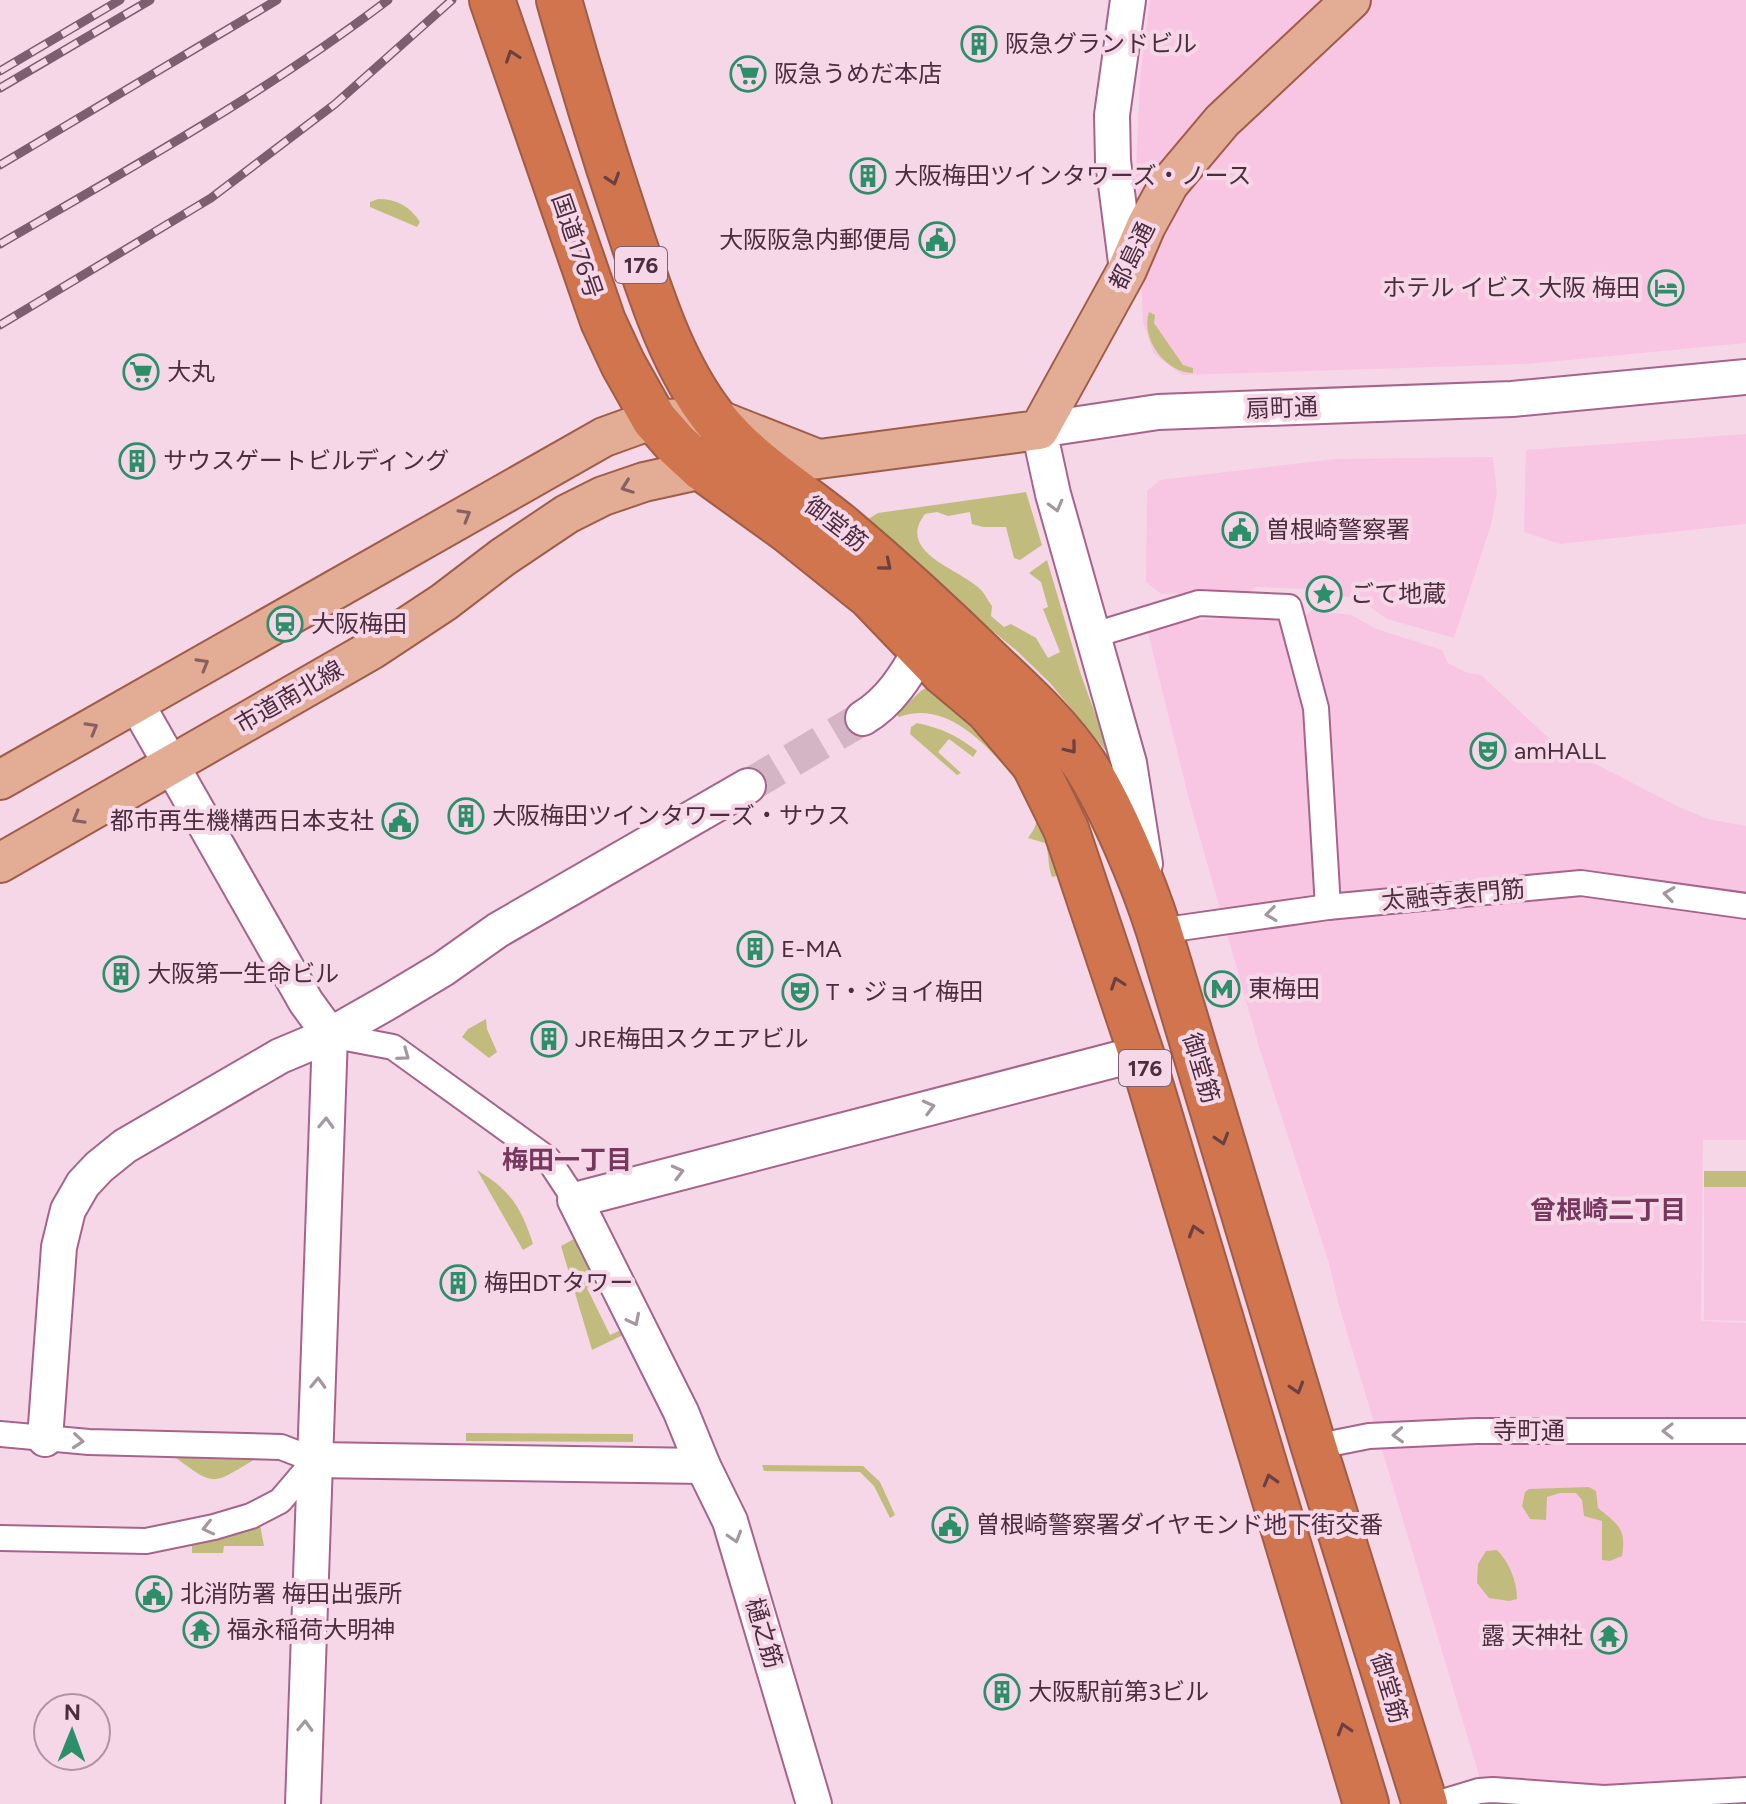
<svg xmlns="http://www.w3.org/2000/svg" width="1746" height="1804" font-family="Figtree,'Noto Sans JP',sans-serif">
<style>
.built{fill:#f8c6e2}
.green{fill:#c1bc7e}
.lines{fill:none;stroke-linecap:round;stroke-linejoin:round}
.secondary-tunnel{stroke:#d4b5c6;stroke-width:34;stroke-dasharray:34 17;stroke-linecap:butt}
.street-casing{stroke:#a7638c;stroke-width:28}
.secondary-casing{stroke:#a7638c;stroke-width:38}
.primary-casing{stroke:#a15c48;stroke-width:42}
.highway-casing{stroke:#a15c48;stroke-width:48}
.street{stroke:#fff;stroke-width:24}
.secondary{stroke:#fff;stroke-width:34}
.primary{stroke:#e3ac94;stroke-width:38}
.highway{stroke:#d0754d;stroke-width:44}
.rail-casing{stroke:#7d5e70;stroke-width:9}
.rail{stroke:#f6d7e8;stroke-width:6;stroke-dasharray:18;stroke-linecap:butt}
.oneway{stroke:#6c3f42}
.oneway2{stroke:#886061}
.oneway3{stroke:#a5969f}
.labels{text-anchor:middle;stroke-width:8;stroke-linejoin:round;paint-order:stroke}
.shield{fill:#f6d7e8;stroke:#7e6072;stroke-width:2}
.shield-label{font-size:22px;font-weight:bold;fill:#4b2d3f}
.poi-label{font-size:24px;fill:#4b2d3f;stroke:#f6d7e8;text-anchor:start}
.street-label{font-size:24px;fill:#4b2d3f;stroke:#f6d7e8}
.neighbourhood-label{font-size:26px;font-weight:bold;fill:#77375f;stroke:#f6d7e8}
</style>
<rect width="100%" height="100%" fill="#f6d7e8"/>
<g class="built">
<path d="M1150,0h596v343l-219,21 -345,11 -28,-21 -11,-32 -7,-153 4,-92z"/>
<path d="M1746,434v90l-186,20 -36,-12 2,-82z"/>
<path d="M1493,457l4,36 -6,32 -37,113 -67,-19 -30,-21 -31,-3 -1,-5 -67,-3 -10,5 -87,2 -15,-12 1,-91 13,-11 175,-21z"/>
<path d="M1312,610l39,5 26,14 65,21 6,13 20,10 13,2 72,67 126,65 29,12 38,7v314h-43l-2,181 45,2v481h-243l-1,-5 -21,-17 -143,-480 -9,-39 -69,-213 -70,-247 -43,-174 47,-9 74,-5 33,5z"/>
<path d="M1704,1171h42v150l-42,-1z"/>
</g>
<g class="green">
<path d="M378,199c18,0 32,7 42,23l-3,5 -47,-20v-5z"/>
<path d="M1149,312l6,3 -1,8 29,42 10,3v5c-27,0 -53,-34 -44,-61z"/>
<path d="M1026,492l16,53 -22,15 -6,-2 -8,-31h-23l-11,-3 -2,-12 -22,4 -11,-4 -12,2c-30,39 36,55 56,76 4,4 7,11 11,16l-1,10 13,11 7,-3 25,14 12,20 12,-6 -17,-43 5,-2 -7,-25 -12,-9 18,-13 34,115 27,74 -3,1 -55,-67 -33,-32 -146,-120 -3,-12 10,-6z"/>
<path d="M930,686l77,68 59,120 -14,3c-5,-12 -2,-22 -7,-34l-17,-5c5,-7 10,-14 8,-23 -3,-13 -15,-27 -23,-38 -26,-33 -68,-78 -114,-60l-3,-3 26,-24z"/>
<path d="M917,723c24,5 41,13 60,28l-4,6 -24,-18 -11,13 23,21 -4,2 -47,-41 1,-7z"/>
<path d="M486,1019l1,10 10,23 -8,6 -27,-21 6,-8z"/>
<path d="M477,1170c34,21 44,37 56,74l-10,6z"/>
<rect x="1704" y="1171" width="42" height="16"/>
<path d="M576,1238l20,44 -9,6 23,47 9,-4 4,4 -31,15 -31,-104z"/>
<path d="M466,1433l167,1v8l-167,-1z"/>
<path d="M172,1455l89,1c-50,28 -42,34 -89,-1z"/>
<path d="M762,1465l101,1 17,16 15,33 -5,3 -16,-32 -14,-14 -96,-1z"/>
<path d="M1589,1487l7,4 2,17c19,16 29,20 24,48l-12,5 -8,-1v-39l-18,-5 -2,-16 -6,-7h-16l-13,4 -1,23 -16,-1 -8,-13 3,-14 4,-3z"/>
<path d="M260,1525l4,21h-40l-1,7h-31v-10z"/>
<path d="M1497,1550c12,12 20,31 20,49l-8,2 -20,-3 -12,-15 1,-19 8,-13z"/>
</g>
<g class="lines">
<path class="secondary-tunnel" d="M748,786l115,-68"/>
<defs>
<g id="street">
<path d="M1091,636l108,-33 90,4 27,101 12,199"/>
<path d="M1159,931l169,-24 253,-24 165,23"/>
<path d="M330,1035l63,12 155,112 27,41"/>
<path d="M0,1434l89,8 192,5 34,13 -35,41 -29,15 -37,11 -68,14 -146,-3"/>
<path d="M1314,1447l55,-11 107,-5h270"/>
<path d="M1436,1804l43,-13 14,-1 111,8 142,-8"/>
</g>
<g id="secondary">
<path d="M1127,270l-14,-109 -1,-46 16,-115"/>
<path d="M136,703l170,299 24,33 -27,769"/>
<path d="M863,718c27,-16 43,-42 58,-69"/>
<path d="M1145,864l-16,-101 -76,-269 -14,-64 119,-18 354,-13 234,-22"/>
<path d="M45,1439l14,-192 9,-37 15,-26 16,-17 26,-21 155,-90 50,-21 58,-33 55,-33 55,-39 250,-144"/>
<path d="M315,1460l388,6"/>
<path d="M814,1804l-84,-283 -27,-55 -22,-54 -106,-212 566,-147"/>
</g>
<g id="primary">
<path d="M0,780l604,-343 50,-18 60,-1 99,39"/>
<path d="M0,863l373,-214 71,-47 59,-45 64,-43 36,-18 41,-14 59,-13 116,-10 220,-29 88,-160 19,-44 23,-42 53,-63 129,-121"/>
</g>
<g id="highway">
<path d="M492,0l111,321 20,43 31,55 22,25 27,25 86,62 81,65 74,77 44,37 46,54 32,65 75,224 225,751"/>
<path d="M559,0c21,76 44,151 69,226 22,66 43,137 86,192 36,46 86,74 129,110 51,43 100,88 148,135 33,31 69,64 94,102 28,44 58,116 74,166l155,516 111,357"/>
</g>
</defs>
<use href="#street" class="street-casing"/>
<use href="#secondary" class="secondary-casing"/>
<use href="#primary" class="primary-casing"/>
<use href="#highway" class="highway-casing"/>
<use href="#street" class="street"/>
<use href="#secondary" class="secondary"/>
<use href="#primary" class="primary"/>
<use href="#highway" class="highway"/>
<defs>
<g id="rail">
<path d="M0,71l120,-71"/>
<path d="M0,88l150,-88"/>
<path d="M0,165l277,-165"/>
<path d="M0,244c132,-77 266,-151 388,-244"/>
<path d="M0,325l211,-127 124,-94 117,-104"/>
</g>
</defs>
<use href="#rail" class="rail-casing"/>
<use href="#rail" class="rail"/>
</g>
<defs><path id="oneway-chevron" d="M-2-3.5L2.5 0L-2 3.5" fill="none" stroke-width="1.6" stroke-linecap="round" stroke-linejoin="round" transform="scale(2)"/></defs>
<g class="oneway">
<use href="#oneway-chevron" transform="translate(512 56) rotate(-109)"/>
<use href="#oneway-chevron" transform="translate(613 179) rotate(72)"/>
<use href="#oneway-chevron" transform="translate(886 565) rotate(40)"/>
<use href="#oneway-chevron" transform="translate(1071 748) rotate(51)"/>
<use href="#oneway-chevron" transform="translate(1117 983) rotate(-109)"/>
<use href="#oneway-chevron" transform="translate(1222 1139) rotate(73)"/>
<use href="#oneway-chevron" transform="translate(1195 1231) rotate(-107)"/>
<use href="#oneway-chevron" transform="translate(1297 1388) rotate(73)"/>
<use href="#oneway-chevron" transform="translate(1270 1480) rotate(-106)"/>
<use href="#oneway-chevron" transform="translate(1344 1729) rotate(-107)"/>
</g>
<g class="oneway2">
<use href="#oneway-chevron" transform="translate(627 487) rotate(160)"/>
<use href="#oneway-chevron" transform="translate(465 515) rotate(-30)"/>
<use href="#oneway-chevron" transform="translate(203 664) rotate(-30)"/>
<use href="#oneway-chevron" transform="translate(92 728) rotate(-30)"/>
<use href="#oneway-chevron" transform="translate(78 818) rotate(150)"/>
</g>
<g class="oneway3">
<use href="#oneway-chevron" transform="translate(1056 506) rotate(75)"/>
<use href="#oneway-chevron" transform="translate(1669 894) rotate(-172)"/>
<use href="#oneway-chevron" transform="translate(1271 914) rotate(173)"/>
<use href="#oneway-chevron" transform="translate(404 1055) rotate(36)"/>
<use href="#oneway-chevron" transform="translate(929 1107) rotate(-14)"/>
<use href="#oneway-chevron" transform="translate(326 1123) rotate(-88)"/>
<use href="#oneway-chevron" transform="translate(678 1172) rotate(-15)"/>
<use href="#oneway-chevron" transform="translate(634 1320) rotate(63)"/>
<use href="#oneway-chevron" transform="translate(318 1383) rotate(-88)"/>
<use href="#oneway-chevron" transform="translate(1668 1431) rotate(180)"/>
<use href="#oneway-chevron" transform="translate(1398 1435) rotate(177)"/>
<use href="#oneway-chevron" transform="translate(78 1441) rotate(5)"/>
<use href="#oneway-chevron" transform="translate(208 1528) rotate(167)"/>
<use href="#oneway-chevron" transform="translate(735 1537) rotate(73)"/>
<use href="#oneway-chevron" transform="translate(305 1726) rotate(-88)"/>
</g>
<defs>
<symbol id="building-ring" viewBox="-11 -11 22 22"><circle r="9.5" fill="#f6d7e8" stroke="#2c8f6a" stroke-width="1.5"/><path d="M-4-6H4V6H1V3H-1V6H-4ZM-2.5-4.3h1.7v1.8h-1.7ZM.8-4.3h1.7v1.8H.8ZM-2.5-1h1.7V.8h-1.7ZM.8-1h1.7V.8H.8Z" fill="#2c8f6a"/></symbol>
<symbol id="supermarket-ring" viewBox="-11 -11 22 22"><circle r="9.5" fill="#f6d7e8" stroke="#2c8f6a" stroke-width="1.5"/><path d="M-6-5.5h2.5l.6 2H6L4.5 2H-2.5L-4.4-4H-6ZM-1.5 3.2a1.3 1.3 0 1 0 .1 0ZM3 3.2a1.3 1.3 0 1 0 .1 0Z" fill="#2c8f6a"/></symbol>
<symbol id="civic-ring" viewBox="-11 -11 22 22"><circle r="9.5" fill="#f6d7e8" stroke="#2c8f6a" stroke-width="1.5"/><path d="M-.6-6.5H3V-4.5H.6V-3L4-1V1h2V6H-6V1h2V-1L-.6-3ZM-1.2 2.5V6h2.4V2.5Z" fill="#2c8f6a"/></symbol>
<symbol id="hotel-ring" viewBox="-11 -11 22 22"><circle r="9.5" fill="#f6d7e8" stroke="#2c8f6a" stroke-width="1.5"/><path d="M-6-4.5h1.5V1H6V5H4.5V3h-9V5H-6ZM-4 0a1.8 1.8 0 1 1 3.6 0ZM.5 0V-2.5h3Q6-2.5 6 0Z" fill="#2c8f6a"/></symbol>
<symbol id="sight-ring" viewBox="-11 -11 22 22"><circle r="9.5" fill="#f6d7e8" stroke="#2c8f6a" stroke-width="1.5"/><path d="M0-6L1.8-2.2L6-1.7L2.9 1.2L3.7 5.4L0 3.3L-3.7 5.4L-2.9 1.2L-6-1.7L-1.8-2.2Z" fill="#2c8f6a"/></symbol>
<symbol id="station-ring" viewBox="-11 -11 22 22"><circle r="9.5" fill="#f6d7e8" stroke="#2c8f6a" stroke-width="1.5"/><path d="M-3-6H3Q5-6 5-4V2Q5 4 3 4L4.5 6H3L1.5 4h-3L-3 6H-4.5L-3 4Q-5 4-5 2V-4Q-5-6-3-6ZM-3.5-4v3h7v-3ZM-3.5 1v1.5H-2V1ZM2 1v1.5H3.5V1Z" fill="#2c8f6a"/></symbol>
<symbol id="theatre-ring" viewBox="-11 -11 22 22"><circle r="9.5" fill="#f6d7e8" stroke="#2c8f6a" stroke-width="1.5"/><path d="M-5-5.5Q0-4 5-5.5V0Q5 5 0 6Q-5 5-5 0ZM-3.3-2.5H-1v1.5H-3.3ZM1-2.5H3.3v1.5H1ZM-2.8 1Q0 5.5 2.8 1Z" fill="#2c8f6a"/></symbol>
<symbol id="metro-ring" viewBox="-11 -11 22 22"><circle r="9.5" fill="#f6d7e8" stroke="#2c8f6a" stroke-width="1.5"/><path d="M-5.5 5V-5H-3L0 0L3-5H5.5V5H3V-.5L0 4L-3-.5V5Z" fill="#2c8f6a"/></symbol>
<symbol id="temple-ring" viewBox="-11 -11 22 22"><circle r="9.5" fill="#f6d7e8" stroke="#2c8f6a" stroke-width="1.5"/><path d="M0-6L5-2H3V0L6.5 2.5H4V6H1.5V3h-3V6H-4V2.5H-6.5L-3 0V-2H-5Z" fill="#2c8f6a"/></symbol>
</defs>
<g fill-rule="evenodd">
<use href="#building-ring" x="959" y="24" width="40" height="40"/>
<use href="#supermarket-ring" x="728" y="54" width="40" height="40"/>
<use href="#building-ring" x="848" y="156" width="40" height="40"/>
<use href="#civic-ring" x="917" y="220" width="40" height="40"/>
<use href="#hotel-ring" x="1646" y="268" width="40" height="40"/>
<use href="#supermarket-ring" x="121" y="352" width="40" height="40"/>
<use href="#building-ring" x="117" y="441" width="40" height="40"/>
<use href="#civic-ring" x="1220" y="510" width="40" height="40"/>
<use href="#sight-ring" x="1304" y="574" width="40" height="40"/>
<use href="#station-ring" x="265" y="604" width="40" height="40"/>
<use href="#theatre-ring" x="1468" y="731" width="40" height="40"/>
<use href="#building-ring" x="446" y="796" width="40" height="40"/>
<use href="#civic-ring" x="380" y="801" width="40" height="40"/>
<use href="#building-ring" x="735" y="929" width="40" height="40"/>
<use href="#building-ring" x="101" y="954" width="40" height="40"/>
<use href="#metro-ring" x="1202" y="969" width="40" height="40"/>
<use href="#theatre-ring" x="780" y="972" width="40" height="40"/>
<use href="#building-ring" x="529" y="1019" width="40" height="40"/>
<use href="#building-ring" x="438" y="1263" width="40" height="40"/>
<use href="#civic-ring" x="930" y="1505" width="40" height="40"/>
<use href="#civic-ring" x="134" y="1574" width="40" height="40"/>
<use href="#temple-ring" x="181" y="1610" width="40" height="40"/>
<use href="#temple-ring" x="1589" y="1616" width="40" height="40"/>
<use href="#building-ring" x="982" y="1672" width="40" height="40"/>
</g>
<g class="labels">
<g class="shield">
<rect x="615" y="247" width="52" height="36" rx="6"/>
<rect x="1119" y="1050" width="52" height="36" rx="6"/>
</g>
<g class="shield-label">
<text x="641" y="273">176</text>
<text x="1145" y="1076">176</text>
</g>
<g class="poi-label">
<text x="1005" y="52">阪急グランドビル</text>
<text x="774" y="82">阪急うめだ本店</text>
<text x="894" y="184">大阪梅田ツインタワーズ・ノース</text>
<text x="911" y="248" text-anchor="end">大阪阪急内郵便局</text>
<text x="1640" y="296" text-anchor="end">ホテル イビス 大阪 梅田</text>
<text x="167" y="380">大丸</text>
<text x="163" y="469">サウスゲートビルディング</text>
<text x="1266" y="538">曽根崎警察署</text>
<text x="1350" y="602">ごて地蔵</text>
<text x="311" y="632">大阪梅田</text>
<text x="1514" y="759">amHALL</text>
<text x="492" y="824">大阪梅田ツインタワーズ・サウス</text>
<text x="374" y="829" text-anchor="end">都市再生機構西日本支社</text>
<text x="781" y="957">E-MA</text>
<text x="147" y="982">大阪第一生命ビル</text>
<text x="1248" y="997">東梅田</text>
<text x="826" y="1000">T・ジョイ梅田</text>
<text x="575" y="1047">JRE梅田スクエアビル</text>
<text x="484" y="1291">梅田DTタワー</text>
<text x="976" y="1533">曽根崎警察署ダイヤモンド地下街交番</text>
<text x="180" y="1602">北消防署 梅田出張所</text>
<text x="227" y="1638">福永稲荷大明神</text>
<text x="1583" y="1644" text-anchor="end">露 天神社</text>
<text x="1028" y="1700">大阪駅前第3ビル</text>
</g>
<g class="street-label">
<text transform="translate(577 246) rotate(71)" y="8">国道176号</text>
<text transform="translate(1132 256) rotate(-64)" y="8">都島通</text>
<text transform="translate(1282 408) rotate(-2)" y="8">扇町通</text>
<text transform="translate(836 524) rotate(38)" y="8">御堂筋</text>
<text transform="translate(289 697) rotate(-30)" y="8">市道南北線</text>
<text transform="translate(1453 895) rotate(-5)" y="8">太融寺表門筋</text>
<text transform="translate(1201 1068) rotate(73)" y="8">御堂筋</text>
<text x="1529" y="1439">寺町通</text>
<text transform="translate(764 1633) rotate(73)" y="8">樋之筋</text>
<text transform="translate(1389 1688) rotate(73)" y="8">御堂筋</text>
</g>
<g class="neighbourhood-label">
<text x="567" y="1169">梅田一丁目</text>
<text x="1608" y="1219">曾根崎二丁目</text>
</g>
</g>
<g transform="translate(72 1732) rotate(1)"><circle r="38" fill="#f6d7e8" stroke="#b293a4" stroke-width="2"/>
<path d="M0-6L14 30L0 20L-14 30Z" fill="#2c8f6a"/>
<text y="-12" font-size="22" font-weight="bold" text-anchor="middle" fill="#4b2d3f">N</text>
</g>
</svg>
